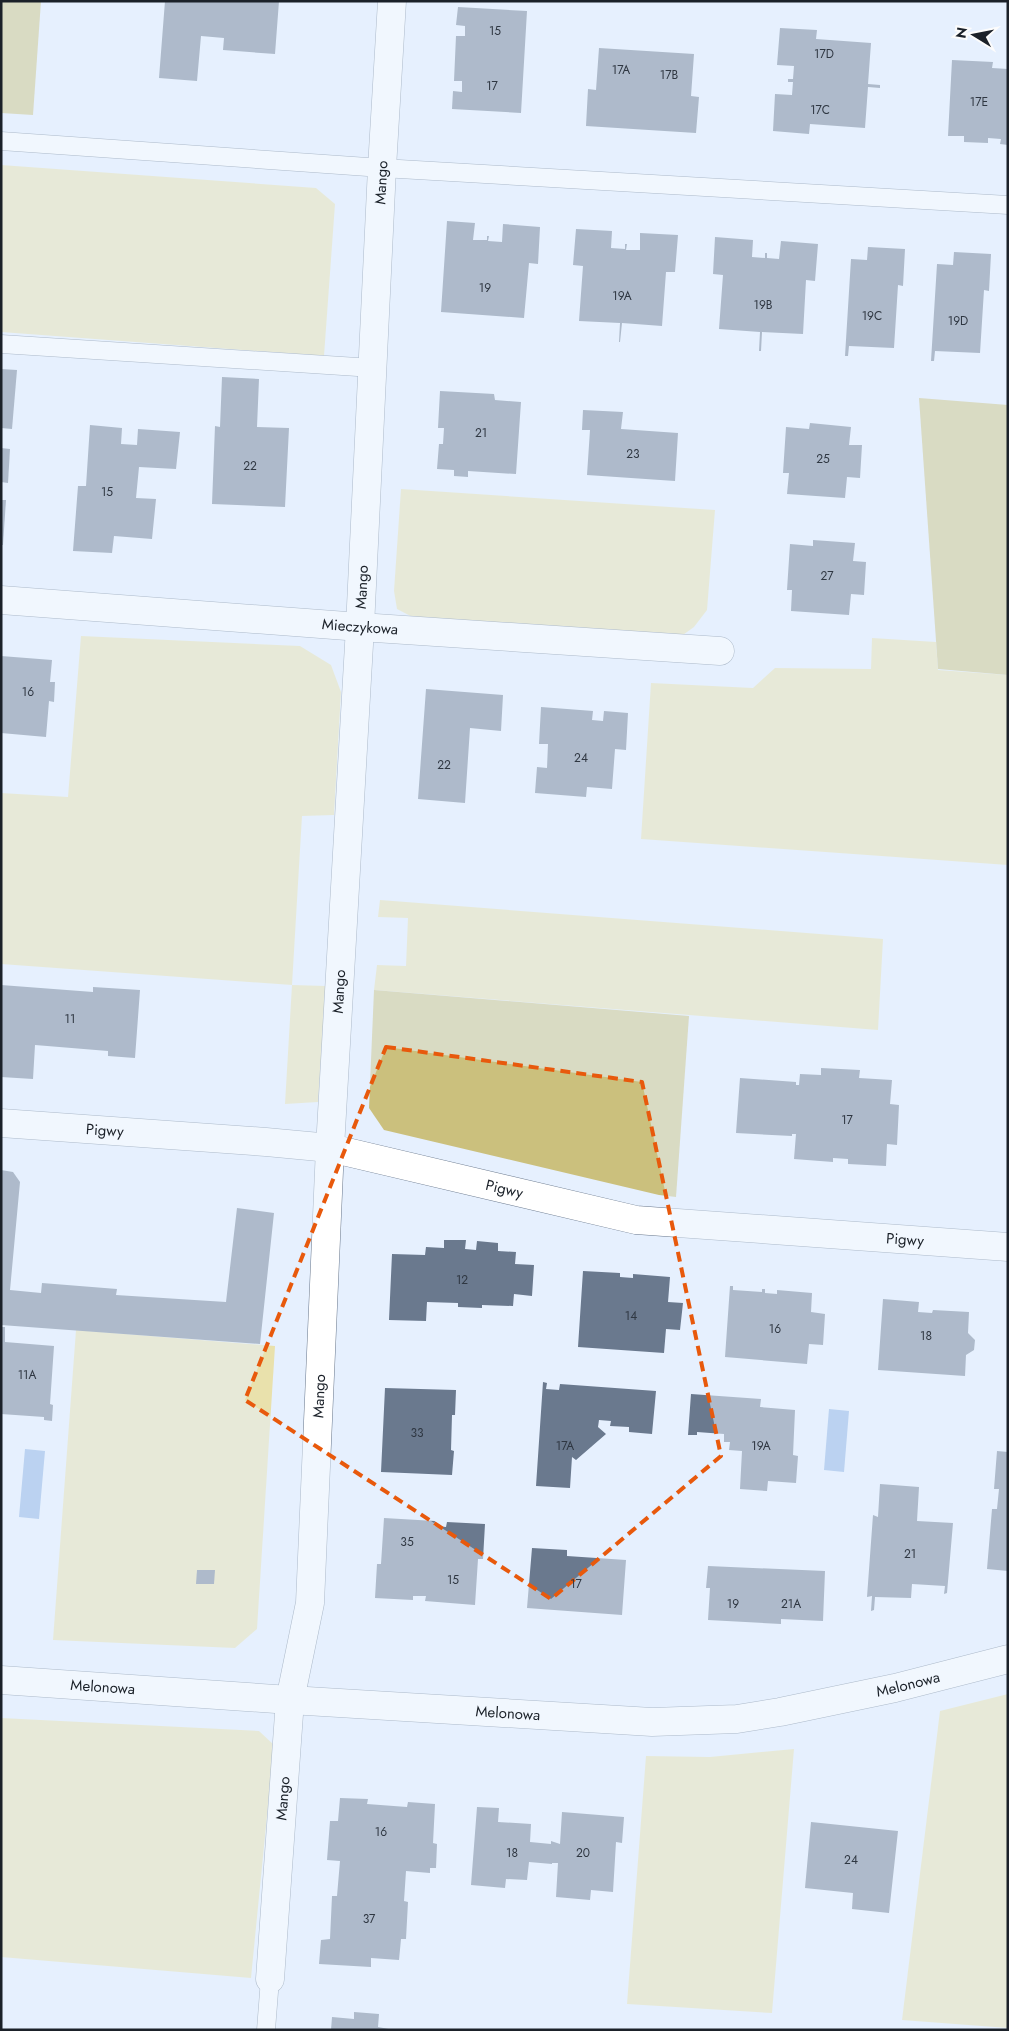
<svg xmlns="http://www.w3.org/2000/svg" width="1009" height="2031" font-family="Jost,sans-serif">
<style>
.green{fill:#e9e1ac}
.forest{fill:#cbc07d}
.water{fill:#87ade2}
.building{fill:#6a798e}
.lines{fill:none;stroke-linecap:round;stroke-linejoin:round}
.service-casing{stroke:#69788d;stroke-width:19}
.minor-casing{stroke:#69788d;stroke-width:29}
.service{stroke:#fff;stroke-width:18}
.minor{stroke:#fff;stroke-width:28}
.marked{fill:none;stroke:#e8590c;stroke-width:4;stroke-dasharray:10 6;stroke-linejoin:round}
.labels{text-anchor:middle;stroke-width:4.5;stroke-linejoin:round;paint-order:stroke}
.number-label{font-size:12px;fill:#2f3742}
.street-label{font-size:15px;fill:#1b2129;stroke:#fcfcfc}
</style>
<rect width="100%" height="100%" fill="#e6f0fe"/>
<g class="green">
<path d="M1,165l315,23 19,16 -11,152 -323,-24z"/>
<path d="M401,489l314,21 -8,100 -13,17 -14,10 -252,-12 -31,-16 -3,-18z"/>
<path d="M81,636l219,10 31,19 10,27 -7,123 -32,1 -10,169 34,1 -8,116 -33,2 7,-119 -291,-21v-171l67,4z"/>
<path d="M872,638l64,4 2,28 70,5v190l-367,-26 10,-156 102,5 22,-20 96,1z"/>
<path d="M380,900l503,39 -5,91 -504,-40 3,-25 29,1 2,-48 -30,-1z"/>
<path d="M76,1330l199,16 -18,283 -22,19 -182,-8z"/>
<path d="M1008,1694v334l-106,-8 38,-309z"/>
<path d="M1,1718l258,13 15,14 -23,233 -250,-21z"/>
<path d="M794,1749l-22,264 -145,-9 19,-248 64,1z"/>
</g>
<g class="forest">
<path d="M1,1h40l-8,114 -32,-2z"/>
<path d="M919,398l89,7v270l-70,-6z"/>
<path d="M374,990l315,26 -13,181 -17,-2 -275,-65 -15,-22z"/>
</g>
<g class="water">
<path d="M829,1409l20,2 -5,61 -20,-2z"/>
<path d="M25,1449l20,2 -6,68 -20,-2z"/>
</g>
<g class="building">
<path d="M165,1h114l-4,53 -52,-4 1,-12 -23,-2 -4,45 -38,-3z"/>
<path d="M458,7l69,4 -6,102 -69,-4 1,-18 9,1v-11h-8l2,-45h9v-10l-9,-1z"/>
<path d="M780,28l37,2 -1,9 55,4 -3,41 12,1v3l-12,-1 -3,41 -55,-4 -1,10 -36,-3 2,-37 17,1 1,-13h-5v-3h5l1,-13 -17,-1z"/>
<path d="M599,48l95,6 -3,42 8,1 -3,36 -110,-7 2,-37 8,1z"/>
<path d="M952,60l41,2 -1,6 16,1v76l-8,-1 1,-5 -13,-1v5l-24,-1v-6h-16z"/>
<path d="M447,221l28,2 -2,17h14v-4h2l-1,5 14,1 1,-18 37,3 -2,37 -9,-1 -5,55 -83,-6z"/>
<path d="M576,229l36,2 -1,17 14,1v-5h2l-1,6h14v-17l38,2 -3,37h-9l-4,54 -40,-3 -2,19h-1l1,-19 -41,-2 4,-55 -10,-1z"/>
<path d="M715,237l38,3 -1,17 13,1v-5h2v5l12,1 2,-18 37,3 -3,37 -9,-1 -3,54 -41,-2 -1,19h-2l1,-19 -41,-3 4,-54 -10,-1z"/>
<path d="M868,247l37,2 -2,37 -5,-1 -4,63 -45,-2 -1,10h-3l6,-97 16,1z"/>
<path d="M954,252l37,2 -2,37 -5,-1 -4,63 -45,-2 -1,10h-3l6,-97 16,1z"/>
<path d="M1,369l16,1 -5,59 -11,-1z"/>
<path d="M222,377l37,2 -2,48 32,1 -4,79 -73,-3 3,-78 5,1z"/>
<path d="M440,391l54,3 1,6 26,2 -5,72 -48,-3v6l-14,-1v-6l-17,-1 2,-25h4l1,-16h-6z"/>
<path d="M583,410l40,2 -2,17 57,4 -3,48 -88,-6 3,-45h-8z"/>
<path d="M810,423l41,4 -2,18h13l-2,33 -13,-1 -2,21 -58,-4 2,-21h-6l3,-46 23,2z"/>
<path d="M90,425l32,3 -1,16 16,1 1,-16 42,3 -4,37 -37,-2 -3,31 20,1 -4,40 -38,-3 -2,17 -39,-2 5,-65h8z"/>
<path d="M1,448l9,1 -2,34 -7,-1z"/>
<path d="M1,500h5l-3,45h-2z"/>
<path d="M813,540l42,3 -2,18 13,1 -2,33 -13,-1 -2,21 -58,-4 1,-21h-5l3,-46 23,2z"/>
<path d="M1,656l51,4 -2,22h5l-1,20 -5,-1 -3,36 -45,-4z"/>
<path d="M426,689l77,6 -2,36 -31,-3 -5,75 -47,-4z"/>
<path d="M541,707l52,4 -1,9 11,1 1,-10 24,2 -2,37 -11,-1 -3,40 -25,-2 -1,10 -51,-4 2,-26 10,1 1,-24h-9z"/>
<path d="M1,985l92,7v-5l47,3 -5,68 -27,-2v-5l-73,-6 -2,34 -32,-2z"/>
<path d="M821,1068l39,2 -1,8 33,2 -2,24 9,1 -2,40 -10,-1 -1,22 -38,-2v-5l-15,-1v4l-39,-3 2,-25h-4v2l-56,-3 4,-55 56,4v3h3l1,-11 21,1z"/>
<path d="M1,1170l12,2 7,10 -10,108 31,3 1,-10 75,6 -1,6 110,7 11,-94 37,5 -14,131 -259,-19z"/>
<path d="M444,1240h22l-1,9 11,1 1,-9 21,2v8l18,1 -1,12 19,1 -2,31 -18,-2 -1,12 -31,-1v3l-24,-1v-4l-31,-1 -1,19 -37,-1 3,-66 33,1 1,-8 18,1z"/>
<path d="M583,1271l37,2v4l13,1v-4l37,3 -2,25 15,1 -3,27 -14,-1 -2,24 -86,-6z"/>
<path d="M730,1286h3v4l29,2v-3h3v4l12,1v-4l35,3 -1,19 14,2 -2,31 -14,-1 -2,20 -82,-7z"/>
<path d="M883,1299l36,3 -1,10 14,1 1,-3 36,2 -1,21 7,7 -1,10 -8,5 -1,21 -87,-6z"/>
<path d="M1,1327h4v15l49,4 -4,58 3,1 -1,16 -8,-1v-3l-43,-3z"/>
<path d="M543,1382l4,1 -1,6 13,1 1,-6 96,7 -4,43 -23,-2v-5l-19,-1 1,-5 -12,-1 -1,7 8,7 -30,26 -4,-3 -2,31 -34,-2z"/>
<path d="M385,1388l71,2 -1,25h-3l-1,35 3,1 -2,24 -71,-3z"/>
<path d="M691,1394l70,5 -1,8 35,3 -2,45 5,1 -2,27 -28,-2 -1,10 -27,-2 2,-38 -13,-1 1,-8h-6v-8l-27,-2v3h-9z"/>
<path d="M997,1451l11,1v119l-21,-2 5,-60h5l2,-20h-5z"/>
<path d="M880,1484l39,3 -2,34 36,2 -6,70 -3,1 1,-8 -33,-2 -1,14 -36,-1 -1,13 -3,1 1,-15 -5,1 6,-82 5,2z"/>
<path d="M384,1518l51,3 -1,5 12,1 1,-5 38,2 -2,35h-5l-3,46 -50,-4 1,-5h-13v4l-38,-2 2,-34h4z"/>
<path d="M532,1548l35,2v6l59,4 -4,55 -95,-7z"/>
<path d="M708,1566l117,5 -2,50 -42,-2v5l-73,-4 2,-32h-4z"/>
<path d="M197,1570h18l-1,14h-18z"/>
<path d="M340,1798l28,1 -1,5 40,3 1,-5 27,2 -2,39 4,1 -1,24h-6v5l-24,-2 -2,30 4,1 -2,37h-5l-2,21 -28,-2v9l-52,-3 2,-24 9,-1 2,-43h5l3,-35 -13,-1 3,-39h8z"/>
<path d="M477,1807l22,1 -1,14 33,2 -1,18 21,2v-3l9,3 2,-32 62,5 -2,26 -6,-1 -3,50 -22,-2 -1,10 -34,-3 2,-34h-6v1l-23,-2 -2,18 -21,-1 -1,9 -34,-3z"/>
<path d="M811,1822l87,9 -9,82 -37,-4 1,-16 -48,-5z"/>
<path d="M354,2012l25,2 -1,13 16,3h-63l1,-13 22,2z"/>
</g>
<g class="lines">
<defs>
<g id="service">
<path d="M1,141l381,27 626,37"/>
<path d="M1,344l372,24"/>
<path d="M266,2030l4,-51"/>
</g>
<g id="minor">
<path id="s1" d="M1,600l359,27 360,24"/>
<path id="s2" d="M1,1123l265,19 64,6 306,72 372,27"/>
<path id="s3" d="M1,1680l289,20 362,22 85,-3 43,-7 115,-24 113,-29"/>
<path id="s4" d="M270,1979l20,-279 20,-97 20,-455 30,-521 22,-459 10,-167"/>
</g>
</defs>
<use href="#service" class="service-casing"/>
<use href="#minor" class="minor-casing"/>
<use href="#service" class="service"/>
<use href="#minor" class="minor"/>
</g>
<path d="M0 0H1009V2031H0ZM386,1047l256,35 79,374 -170,143 -306,-199z" fill="#e6f0fe" fill-opacity=".55" fill-rule="evenodd"/>
<path class="marked" d="M386,1047l256,35 79,374 -170,143 -306,-199z"/>
<g class="labels">
<g class="number-label">
<text x="495" y="35">15</text>
<text x="824" y="58">17D</text>
<text x="621" y="74">17A</text>
<text x="669" y="79">17B</text>
<text x="492" y="90">17</text>
<text x="979" y="106">17E</text>
<text x="820" y="114">17C</text>
<text x="485" y="292">19</text>
<text x="622" y="300">19A</text>
<text x="763" y="309">19B</text>
<text x="872" y="320">19C</text>
<text x="958" y="325">19D</text>
<text x="481" y="437">21</text>
<text x="633" y="458">23</text>
<text x="823" y="463">25</text>
<text x="250" y="470">22</text>
<text x="107" y="496">15</text>
<text x="827" y="580">27</text>
<text x="28" y="696">16</text>
<text x="581" y="762">24</text>
<text x="444" y="769">22</text>
<text x="70" y="1023">11</text>
<text x="847" y="1124">17</text>
<text x="462" y="1284">12</text>
<text x="631" y="1320">14</text>
<text x="775" y="1333">16</text>
<text x="926" y="1340">18</text>
<text x="27" y="1379">11A</text>
<text x="417" y="1437">33</text>
<text x="565" y="1450">17A</text>
<text x="761" y="1450">19A</text>
<text x="407" y="1546">35</text>
<text x="910" y="1558">21</text>
<text x="453" y="1584">15</text>
<text x="576" y="1588">17</text>
<text x="733" y="1608">19</text>
<text x="791" y="1608">21A</text>
<text x="381" y="1836">16</text>
<text x="512" y="1857">18</text>
<text x="583" y="1857">20</text>
<text x="851" y="1864">24</text>
<text x="369" y="1923">37</text>
</g>
<g class="street-label">
<text dy="5" stroke="none"><textPath href="#s4" startOffset="1801">Mango</textPath></text>
<text dy="5" stroke="none"><textPath href="#s4" startOffset="1396">Mango</textPath></text>
<text dy="5" stroke="none"><textPath href="#s1" startOffset="360">Mieczykowa</textPath></text>
<text dy="5" stroke="none"><textPath href="#s4" startOffset="991">Mango</textPath></text>
<text dy="5" stroke="none"><textPath href="#s2" startOffset="104">Pigwy</textPath></text>
<text dy="5" stroke="none"><textPath href="#s2" startOffset="509">Pigwy</textPath></text>
<text dy="5" stroke="none"><textPath href="#s2" startOffset="914">Pigwy</textPath></text>
<text dy="5" stroke="none"><textPath href="#s4" startOffset="586">Mango</textPath></text>
<text dy="5" stroke="none"><textPath href="#s3" startOffset="912">Melonowa</textPath></text>
<text dy="5" stroke="none"><textPath href="#s3" startOffset="102">Melonowa</textPath></text>
<text dy="5" stroke="none"><textPath href="#s3" startOffset="508">Melonowa</textPath></text>
<text dy="5" stroke="none"><textPath href="#s4" startOffset="181">Mango</textPath></text>
</g>
</g>
<rect width="1009" height="2031" fill="none" stroke="#1b2129" stroke-width="5"/>
<g transform="translate(974 35) rotate(280)" stroke="#fcfcfc" stroke-width="4" paint-order="stroke">
<path d="M0-4L9 19L0 12L-9 19Z" fill="#1b2129"/>
<text y="-8" font-size="14" font-weight="bold" text-anchor="middle" fill="#1b2129">N</text>
</g>
</svg>
